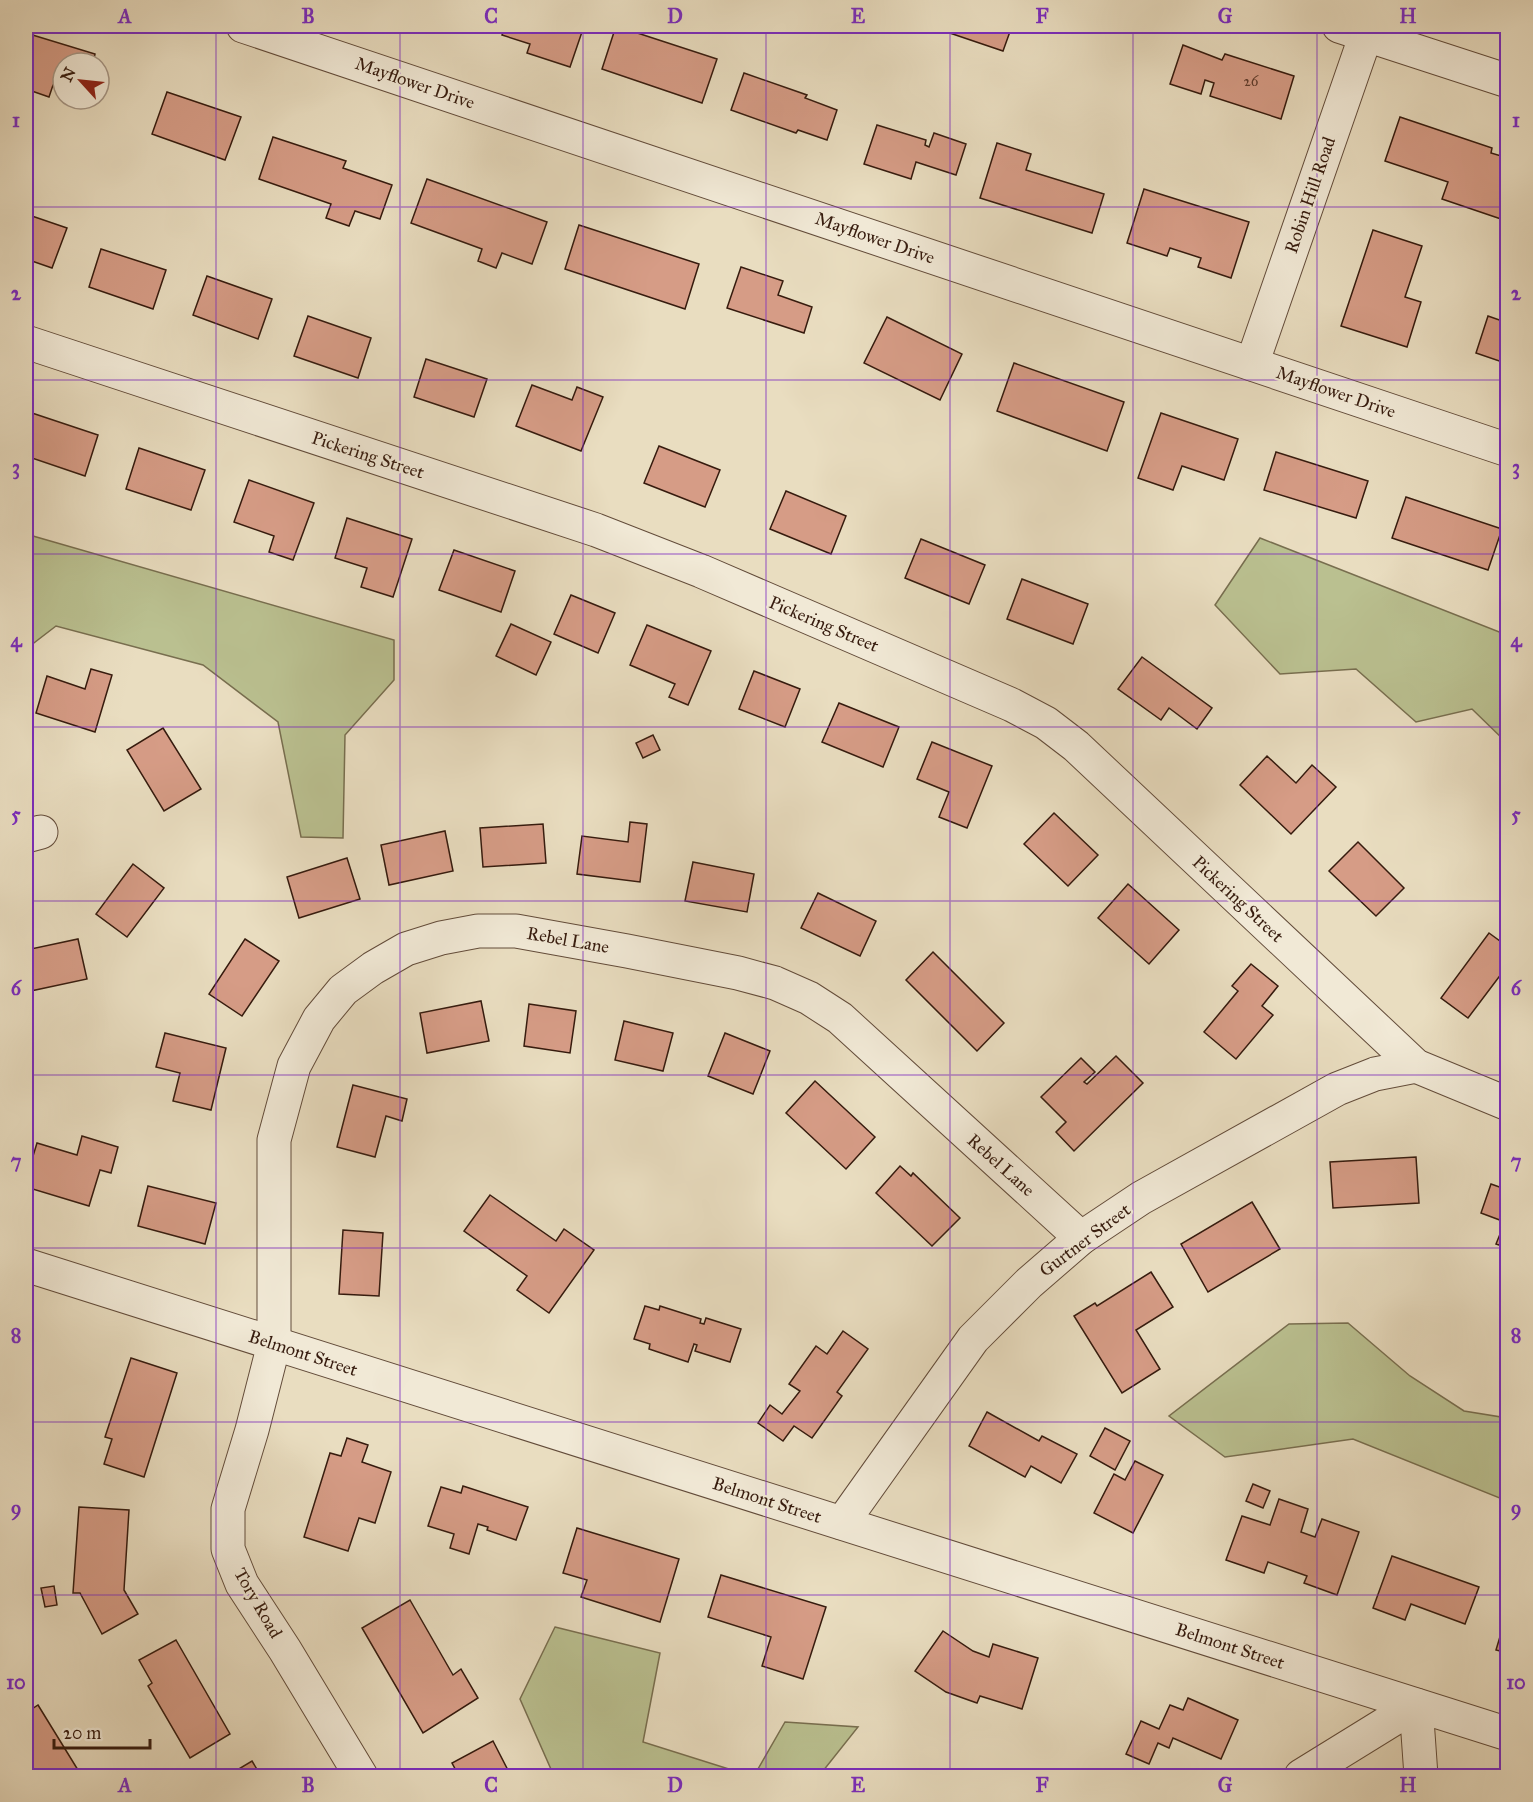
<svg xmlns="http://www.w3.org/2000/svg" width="1533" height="1802" font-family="'IM FELL Great Primer',serif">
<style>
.green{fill:#bac090;stroke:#786e4f;stroke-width:1.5}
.building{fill:#d69c86;stroke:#361b0e;stroke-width:1.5}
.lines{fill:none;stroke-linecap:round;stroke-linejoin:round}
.street-casing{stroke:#634c3a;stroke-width:35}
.street{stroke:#f1e9d6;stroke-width:33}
.grid{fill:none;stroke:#7b2cbf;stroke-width:1.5;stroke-opacity:0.55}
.labels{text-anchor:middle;stroke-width:4.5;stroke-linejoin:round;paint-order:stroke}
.number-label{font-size:15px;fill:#5e3b2c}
.street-label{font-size:18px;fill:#361b0e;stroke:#f1e9d6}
.neatline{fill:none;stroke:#7b2cbf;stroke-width:2}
.grid-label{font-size:20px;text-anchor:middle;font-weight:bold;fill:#7b2cbf}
</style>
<rect width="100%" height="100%" fill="#e9ddc0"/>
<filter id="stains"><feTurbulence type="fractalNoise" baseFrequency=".00333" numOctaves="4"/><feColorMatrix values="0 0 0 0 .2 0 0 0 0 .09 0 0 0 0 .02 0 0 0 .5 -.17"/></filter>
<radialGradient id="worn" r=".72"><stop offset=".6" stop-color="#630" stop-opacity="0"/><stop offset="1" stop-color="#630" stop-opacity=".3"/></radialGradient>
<g class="green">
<path d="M26,534l368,106v40l-49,55 -2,103 -42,-1 -23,-115 -75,-57 -147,-39 -30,23z"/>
<path d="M1260,538l247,97v108l-35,-34 -56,13 -60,-53 -76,5 -65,-69z"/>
<path d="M1348,1323l62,53 54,35 43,7v83l-154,-62 -128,18 -56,-41 120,-92z"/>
<path d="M555,1627l105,26 -17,89 108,34h-197l-34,-77z"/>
<path d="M785,1722l73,5 -39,49h-65z"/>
</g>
<g class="building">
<path d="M505,26h79l-14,41 -43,-14 3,-9 -28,-9z"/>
<path d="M616,26l101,33 -15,44 -100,-34z"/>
<path d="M929,26h83l-9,25z"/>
<path d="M26,33l69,21 -2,9h-30v24l-10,-2 -4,12 -23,-8 2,-8h-2z"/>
<path d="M1183,45l39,15 3,-6 69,22 -13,43 -71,-23 4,-13 -9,-3 -4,14 -31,-10z"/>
<path d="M744,73l63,22 -2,3 32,12 -10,30 -29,-10 -2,3 -65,-23z"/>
<path d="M167,92l74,25 -16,43 -73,-26z"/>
<path d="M1400,117l92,31 -1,5 17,5v41l-7,20 -59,-20 6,-17 -63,-21z"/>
<path d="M877,125l49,15 -1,5 4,2 5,-14 32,11 -10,31 -40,-13 -5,17 -47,-15z"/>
<path d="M273,137l73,24 -3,7 49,17 -12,34 -25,-8 -6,15 -23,-8 5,-14 -72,-25z"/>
<path d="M997,143l34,11 -5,16 78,24 -12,39 -112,-35z"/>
<path d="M427,179l120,43 -15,42 -30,-11 -6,15 -18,-7 4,-12 -71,-26z"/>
<path d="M1144,189l105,33 -18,56 -33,-11 3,-9 -31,-10 -3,8 -40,-13z"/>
<path d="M26,214l41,14 -15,40 -26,-9z"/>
<path d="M579,225l120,39 -14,45 -120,-40z"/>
<path d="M1373,230l49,16 -17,51 16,5 -14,45 -66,-21z"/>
<path d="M101,249l65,21 -13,39 -64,-22z"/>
<path d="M741,267l42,14 -5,14 34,12 -8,26 -77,-25z"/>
<path d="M207,276l65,23 -14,40 -65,-24z"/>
<path d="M308,316l63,22 -13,40 -64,-22z"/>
<path d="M1488,316l20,7v41l-32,-11z"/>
<path d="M887,317l75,37 -22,46 -76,-37z"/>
<path d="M426,359l61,20 -13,38 -60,-20z"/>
<path d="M1014,363l110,39 -17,49 -110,-40z"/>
<path d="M532,385l40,15 5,-13 26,10 -22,54 -65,-25z"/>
<path d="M32,413l66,22 -13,41 -59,-20v-22z"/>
<path d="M1161,413l77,26 -14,41 -42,-14 -9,24 -35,-12z"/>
<path d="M659,446l61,24 -15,37 -61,-24z"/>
<path d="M139,448l66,22 -14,40 -65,-21z"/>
<path d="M1276,452l92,29 -12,37 -92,-28z"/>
<path d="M249,480l65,23 -21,57 -24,-8 5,-16 -40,-14z"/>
<path d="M786,491l60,25 -15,38 -61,-25z"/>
<path d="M1406,497l96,32 -14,41 -96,-32z"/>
<path d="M347,518l65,21 -19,58 -32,-10 6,-19 -32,-10z"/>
<path d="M921,539l64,26 -16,39 -64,-26z"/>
<path d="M454,550l61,21 -14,41 -62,-22z"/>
<path d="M1022,579l66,25 -15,40 -66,-25z"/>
<path d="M571,595l44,18 -17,40 -44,-19z"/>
<path d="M511,624l40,18 -15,33 -40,-19z"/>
<path d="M647,625l64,26 -23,54 -19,-8 6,-13 -45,-19z"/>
<path d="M1142,657l70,51 -15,21 -28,-21 -8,12 -43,-31z"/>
<path d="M91,669l21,6 -17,57 -59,-19 11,-37 38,13z"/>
<path d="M754,671l46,18 -15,38 -46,-18z"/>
<path d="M839,703l60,24 -16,40 -61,-25z"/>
<path d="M163,728l38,61 -37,22 -37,-61z"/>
<path d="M653,735l7,15 -17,8 -7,-15z"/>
<path d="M932,742l60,24 -25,62 -28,-11 10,-25 -32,-13z"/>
<path d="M1267,756l29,27 16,-18 24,22 -45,47 -51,-49z"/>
<path d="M1054,813l44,42 -30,31 -44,-42z"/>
<path d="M630,822l17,2 -7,58 -63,-8 5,-38 46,6z"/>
<path d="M543,824l3,39 -63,4 -3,-39z"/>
<path d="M445,831l8,40 -64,14 -8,-40z"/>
<path d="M1358,842l46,46 -28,28 -47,-45z"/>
<path d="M347,858l13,41 -61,19 -12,-41z"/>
<path d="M693,862l61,12 -7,38 -62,-11z"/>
<path d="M133,864l31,24 -37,49 -31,-23z"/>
<path d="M1128,884l51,46 -30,34 -51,-46z"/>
<path d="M818,893l58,28 -16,35 -59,-28z"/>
<path d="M1489,933l19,14v18l-40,53 -27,-20z"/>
<path d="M78,939l9,40 -61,13v-42z"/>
<path d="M245,939l34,22 -37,55 -33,-22z"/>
<path d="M933,952l71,71 -27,28 -71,-71z"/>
<path d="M1251,964l27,22 -16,20 11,9 -37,44 -32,-27 34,-41 -6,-5z"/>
<path d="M481,1001l8,40 -62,12 -7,-40z"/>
<path d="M529,1004l47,7 -6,42 -46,-7z"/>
<path d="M624,1021l49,12 -10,38 -48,-11z"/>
<path d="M165,1033l61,15 -15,62 -38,-9 7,-28 -24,-6z"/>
<path d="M725,1033l45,18 -17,43 -45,-18z"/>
<path d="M1116,1056l27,27 -69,68 -18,-19 10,-10 -25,-25 40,-39 14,14 -11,10 3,2z"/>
<path d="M815,1081l60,56 -29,32 -60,-56z"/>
<path d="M353,1085l54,14 -5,22 -16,-5 -11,41 -38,-10z"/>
<path d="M82,1136l36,11 -7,26 -11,-3 -11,36 -63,-19v-8l11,-36 40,12z"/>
<path d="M1416,1157l3,46 -86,5 -3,-46z"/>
<path d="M900,1166l11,10 2,-3 47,45 -28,28 -56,-53z"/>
<path d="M1491,1184l17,6v58l-12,-4 9,-22 -24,-9z"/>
<path d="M148,1186l68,17 -11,41 -67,-18z"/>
<path d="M490,1195l66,46 8,-12 30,21 -45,63 -32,-23 10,-14 -63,-45z"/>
<path d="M1252,1202l28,47 -72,43 -27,-48z"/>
<path d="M343,1230l40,3 -4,63 -40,-2z"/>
<path d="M1151,1272l22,35 -37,23 24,39 -38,24 -48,-77 21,-13 2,3z"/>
<path d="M645,1306l14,4 1,-4 41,13 -1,4 4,1 2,-6 35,11 -11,33 -35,-11 2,-6 -3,-1 -6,18 -39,-13 1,-5 -16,-5z"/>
<path d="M843,1331l25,18 -31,43 5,4 -30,42 -18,-12 -11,15 -25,-18 12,-18 12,9 18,-23 -11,-7 27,-38 11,8z"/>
<path d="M131,1358l46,15 -33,104 -40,-13 8,-25 -7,-2z"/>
<path d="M987,1412l52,29 3,-5 35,18 -16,29 -30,-17 -6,11 -56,-31z"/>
<path d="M1105,1428l25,13 -15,29 -25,-14z"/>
<path d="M347,1438l21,7 -6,17 29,10 -16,51 -16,-5 -11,33 -44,-14 26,-84 11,3z"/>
<path d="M1135,1461l28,14 -30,58 -39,-20 20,-39 11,6z"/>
<path d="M1253,1484l17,7 -7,17 -17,-7z"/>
<path d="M463,1486l65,21 -12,33 -29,-10 1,-3 -10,-3 -9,30 -19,-6 4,-14 -26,-8 13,-39 20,6z"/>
<path d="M1279,1499l29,10 -7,23 14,5 7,-18 37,13 -22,63 -33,-12 3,-7 -39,-14 -4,11 -38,-13 16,-44 28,9z"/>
<path d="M79,1507l50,3 -5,80 14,24 -36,20 -22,-41h-7z"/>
<path d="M577,1528l102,31 -19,63 -79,-25 6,-17 -24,-7z"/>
<path d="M1392,1556l87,31 -14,37 -54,-20 -6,16 -32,-12z"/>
<path d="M721,1575l105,32 -23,72 -41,-13 9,-29 -63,-20z"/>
<path d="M54,1586l3,19 -12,2 -4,-19z"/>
<path d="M410,1600l43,75 8,-6 17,29 -55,35 -61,-105z"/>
<path d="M1508,1610v43l-12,-3z"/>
<path d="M943,1631l30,20 16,6 4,-13 45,14 -16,51 -42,-13 -3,7 -31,-11 -31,-21z"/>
<path d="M176,1640l54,94 -40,24 -42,-72 4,-3 -13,-23z"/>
<path d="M1188,1698l50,22 -17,39 -48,-21 -4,10 -11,-5 -9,21 -23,-10 15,-33 18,8 11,-24 13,5z"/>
<path d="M38,1705l40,65 -11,6h-36l-5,-8v-55z"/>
<path d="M493,1741l18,35h-52l-7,-13z"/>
<path d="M252,1761l9,15h-34z"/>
</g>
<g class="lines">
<defs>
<g id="street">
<path d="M243,26l1265,424"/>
<path d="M1339,26l169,55"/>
<path d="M26,342l570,188 105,41 311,134 34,18 30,23 340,320 92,38"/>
<path d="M1252,364l117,-338"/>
<path d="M26,836l15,-4"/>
<path d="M26,1265l1482,469"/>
<path d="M842,1523l131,-184 56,-56 52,-45 60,-40 196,-109 38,-15 41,-8"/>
<path d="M361,1776l-76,-126 -43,-66 -14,-35v-40l24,-79 22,-86v-204l20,-74 25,-47 24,-29 30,-22 33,-19 35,-11 37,-7h38l111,20 111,22 37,10 34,15 31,20 241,220"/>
<path d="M1301,1776l115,-71 5,71"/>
</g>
</defs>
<use href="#street" class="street-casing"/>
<use href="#street" class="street"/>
</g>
<path class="grid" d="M216,26v1750M400,26v1750M583,26v1750M766,26v1750M950,26v1750M1133,26v1750M1317,26v1750M26,207h1482M26,380h1482M26,554h1482M26,727h1482M26,901h1482M26,1075h1482M26,1248h1482M26,1422h1482M26,1595h1482"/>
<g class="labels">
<g class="number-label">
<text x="1251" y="86">26</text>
</g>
<g class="street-label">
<text transform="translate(415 83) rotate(19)" y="6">Mayflower Drive</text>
<text transform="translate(1310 195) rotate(-71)" y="6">Robin Hill Road</text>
<text transform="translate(875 238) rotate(19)" y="6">Mayflower Drive</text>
<text transform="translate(1336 392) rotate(19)" y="6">Mayflower Drive</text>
<text transform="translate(368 455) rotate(18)" y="6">Pickering Street</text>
<text transform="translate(824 624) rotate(23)" y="6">Pickering Street</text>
<text transform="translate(1238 899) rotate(43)" y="6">Pickering Street</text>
<text transform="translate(568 940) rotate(10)" y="6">Rebel Lane</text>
<text transform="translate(1001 1165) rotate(42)" y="6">Rebel Lane</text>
<text transform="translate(1085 1240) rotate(-37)" y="6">Gurtner Street</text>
<text transform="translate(303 1353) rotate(18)" y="6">Belmont Street</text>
<text transform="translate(767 1500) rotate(18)" y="6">Belmont Street</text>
<text transform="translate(258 1603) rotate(60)" y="6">Tory Road</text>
<text transform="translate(1230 1646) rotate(18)" y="6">Belmont Street</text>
</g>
</g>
<rect width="1533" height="1802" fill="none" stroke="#e9ddc0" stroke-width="66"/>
<g transform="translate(81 81) rotate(297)"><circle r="28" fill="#f1e9d6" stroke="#a69786" stroke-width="1.5"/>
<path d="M0-4.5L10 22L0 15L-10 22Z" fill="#8f2418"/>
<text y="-9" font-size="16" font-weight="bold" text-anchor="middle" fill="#361b0e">N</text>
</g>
<path d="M54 1739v9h96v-9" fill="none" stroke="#361b0e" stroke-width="3"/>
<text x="63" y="1739" font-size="18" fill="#361b0e" stroke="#f1e9d6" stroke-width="4.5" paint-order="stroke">20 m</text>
<rect x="33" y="33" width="1467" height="1736" class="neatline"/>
<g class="grid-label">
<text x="125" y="23">A</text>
<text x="308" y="23">B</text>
<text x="491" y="23">C</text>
<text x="675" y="23">D</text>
<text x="858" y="23">E</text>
<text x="1042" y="23">F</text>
<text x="1225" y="23">G</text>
<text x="1408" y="23">H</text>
<text x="16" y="127">1</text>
<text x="1516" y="127">1</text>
<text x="16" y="300">2</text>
<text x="1516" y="300">2</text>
<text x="16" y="474">3</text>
<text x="1516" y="474">3</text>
<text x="16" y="647">4</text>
<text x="1516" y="647">4</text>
<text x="16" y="821">5</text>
<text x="1516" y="821">5</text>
<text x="16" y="995">6</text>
<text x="1516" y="995">6</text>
<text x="16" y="1168">7</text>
<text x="1516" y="1168">7</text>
<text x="16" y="1342">8</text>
<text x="1516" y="1342">8</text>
<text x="16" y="1515">9</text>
<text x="1516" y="1515">9</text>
<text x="16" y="1689">10</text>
<text x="1516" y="1689">10</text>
<text x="125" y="1792">A</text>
<text x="308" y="1792">B</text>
<text x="491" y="1792">C</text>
<text x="675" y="1792">D</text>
<text x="858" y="1792">E</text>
<text x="1042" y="1792">F</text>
<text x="1225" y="1792">G</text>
<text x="1408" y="1792">H</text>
</g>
<rect width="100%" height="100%" filter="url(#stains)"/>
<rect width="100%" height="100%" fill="url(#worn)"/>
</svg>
